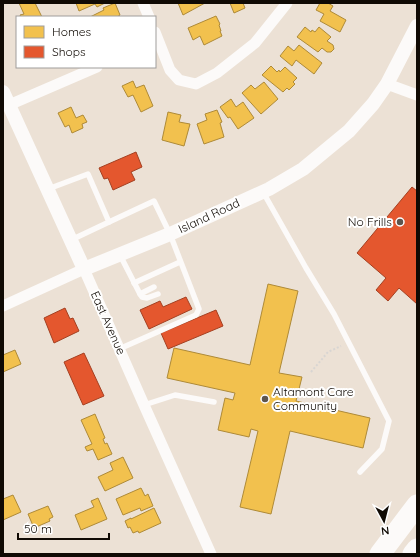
<svg xmlns="http://www.w3.org/2000/svg" width="420" height="557" font-family="Quicksand,sans-serif">
<style>
.homes{fill:#f2c14e;stroke:#ae8a38}
.shops{fill:#e4572e;stroke:#a44021}
.lines{fill:none;stroke-linecap:round;stroke-linejoin:round}
.path{stroke:#d8d5d2;stroke-width:2;stroke-dasharray:2 2;stroke-linecap:butt}
.service{stroke:#fcfaf9;stroke-width:5.5}
.minor{stroke:#fcfaf9;stroke-width:11}
.tertiary{stroke:#fcfaf9;stroke-width:14}
.motorway{stroke:#fcfaf9;stroke-width:21}
.poi-dot{fill:#5d554d;stroke:#fff;stroke-width:1.5}
.labels{text-anchor:middle;stroke-width:4;stroke-linejoin:round;paint-order:stroke}
.street-label{font-size:12px;fill:#100a04;stroke:#fff}
.poi-label{font-size:12px;fill:#100a04;stroke:#fff;text-anchor:end}
</style>
<rect width="100%" height="100%" fill="#ece1d5"/>
<g class="homes">
<path d="M19,3h16l7,14h-21l-1,-2 4,-1z"/>
<path d="M76,3h29l-8,4 -2,-3 -16,7z"/>
<path d="M115,3l5,12 -3,2h-27l14,-7 -1,-2z"/>
<path d="M178,3h27l-22,12z"/>
<path d="M230,3h13l2,5 -11,5z"/>
<path d="M320,3h8l5,3 -3,5 16,9 -6,12 -20,-11 4,-7 -8,-4z"/>
<path d="M216,16l4,8 -1,1 2,6h-1l2,5 -18,9 -4,-9 -7,4 -5,-12z"/>
<path d="M305,27l6,5 1,-2 3,2 4,-5 12,10 -4,4 6,4 1,4 -3,3h-4l-5,-4 -4,4 -21,-15z"/>
<path d="M299,45l23,18 -8,11 -18,-14 -4,6 -12,-10 8,-10 6,5z"/>
<path d="M271,66l6,6 2,-2 1,2 5,-5 12,11 -4,4 2,2 -6,6 -2,-2 -4,4 -21,-17z"/>
<path d="M133,81l3,7 8,-3 9,21 -12,6 -8,-17 -5,2 -6,-11z"/>
<path d="M264,82l14,17 -17,15 -19,-21 9,-8 4,4z"/>
<path d="M231,99l5,8 7,-5 11,16 -16,11 -8,-12 -2,1 -8,-11z"/>
<path d="M71,107l5,11 7,-3 4,7 -5,2 1,4 -11,5 -3,-8 -4,2 -7,-14z"/>
<path d="M217,110l5,12 -2,1 4,14 -20,7 -7,-20 10,-4 -2,-6z"/>
<path d="M168,112l13,3 -2,7 11,2 -6,22 -22,-6z"/>
<path d="M268,284l30,7 -19,82 23,4 -6,24 74,17 -7,30 -73,-17 -19,83 -31,-7 18,-76 -7,-2 -2,8 -31,-7 7,-32 8,2 2,-7 -68,-15 7,-30 76,17z"/>
<path d="M15,350l6,14 -18,8v-17z"/>
<path d="M95,414l10,24 -2,1 2,5 2,-1 5,11 -14,6 -5,-11 -6,2 -2,-4 7,-3 -11,-24z"/>
<path d="M123,457l10,21 -28,13 -7,-14 15,-7 -3,-7z"/>
<path d="M141,488l4,8 3,-2 5,12 -12,5 -1,-3 -17,7 -7,-16z"/>
<path d="M13,495l8,17 -18,8v-21z"/>
<path d="M98,498l9,21 -26,11 -6,-15 19,-8 -3,-6z"/>
<path d="M48,506l5,11 -4,2 1,2 -16,7 -6,-14z"/>
<path d="M154,508l7,15 -22,10 -1,-2 -5,2 -3,-6 -2,1 -3,-7 6,-3v1z"/>
</g>
<g class="shops">
<path d="M136,152l6,15 -11,5 4,8 -22,10 -5,-12 -4,1 -5,-11z"/>
<path d="M412,187l5,4v113l-18,-16 -11,13 -12,-11 10,-12 -29,-25z"/>
<path d="M186,297l6,12 -43,20 -9,-19 20,-9 3,6z"/>
<path d="M65,308l5,11 3,-1 6,13 -25,12 -10,-25z"/>
<path d="M216,310l7,16 -55,23 -7,-16z"/>
<path d="M84,353l20,43 -21,9 -19,-43z"/>
</g>
<g class="lines">
<path class="path" d="M311,372l17,-20 13,-6"/>
<g class="service">
<path d="M48,189l40,-15 21,48 -38,18"/>
<path d="M263,192l43,76 28,46 55,107 -7,28 -22,23"/>
<path d="M109,222l45,-21 16,33 29,75 -3,6 -77,34"/>
<path d="M120,255l20,39 14,-7"/>
<path d="M134,283l46,-21"/>
<path d="M140,294l2,3 5,1 11,-4"/>
<path d="M144,405l31,-10 39,7"/>
</g>
<g class="minor">
<path d="M143,3l6,14"/>
<path d="M155,32l15,38 9,10 17,4 21,-11 38,-30 32,-40"/>
<path d="M387,84l30,11"/>
<path d="M9,105l88,-38"/>
<path d="M3,306l81,-37 60,136 67,149"/>
</g>
<path class="tertiary" d="M3,92l81,177 86,-35 99,-45 34,-20 46,-38 24,-27 14,-20 30,-58"/>
<g class="motorway">
<path d="M380,554l37,-49"/>
<path d="M413,554l4,-5"/>
</g>
</g>
<g class="poi-dot">
<circle cx="400" cy="222" r="4"/>
<circle cx="265" cy="399" r="4"/>
</g>
<g class="labels">
<g class="street-label">
<text transform="translate(209 216) rotate(-25)" y="4">Island Road</text>
<text transform="translate(108 323) rotate(66)" y="4">East Avenue</text>
</g>
<g class="poi-label">
<text x="392" y="226">No Frills</text>
<text x="273" y="396" text-anchor="start">Altamont Care<tspan x="273" dy="14">Community</tspan></text>
</g>
</g>
<rect width="420" height="557" fill="none" stroke="#100a04" stroke-width="8"/>
<rect x="16" y="16" width="140" height="52" fill="#ffffff" stroke="#9f9d9b"/>
<rect x="24" y="26" width="20" height="12" fill="#f2c14e" stroke="#9f9d9b"/>
<text x="52" y="36" font-size="12" fill="#100a04">Homes</text>
<rect x="24" y="46" width="20" height="12" fill="#e4572e" stroke="#9f9d9b"/>
<text x="52" y="56" font-size="12" fill="#100a04">Shops</text>
<g transform="translate(384 521) rotate(173)" stroke="#ffffff" stroke-width="3" paint-order="stroke">
<path d="M0-3L7 15L0 10L-7 15Z" fill="#100a04"/>
<text y="-6" font-size="11" font-weight="bold" text-anchor="middle" fill="#100a04">N</text>
</g>
<path d="M18 533v6h91v-6" fill="none" stroke="#100a04" stroke-width="2"/>
<text x="24" y="533" font-size="12" fill="#100a04" stroke="#ffffff" stroke-width="3" paint-order="stroke">50 m</text>
</svg>
